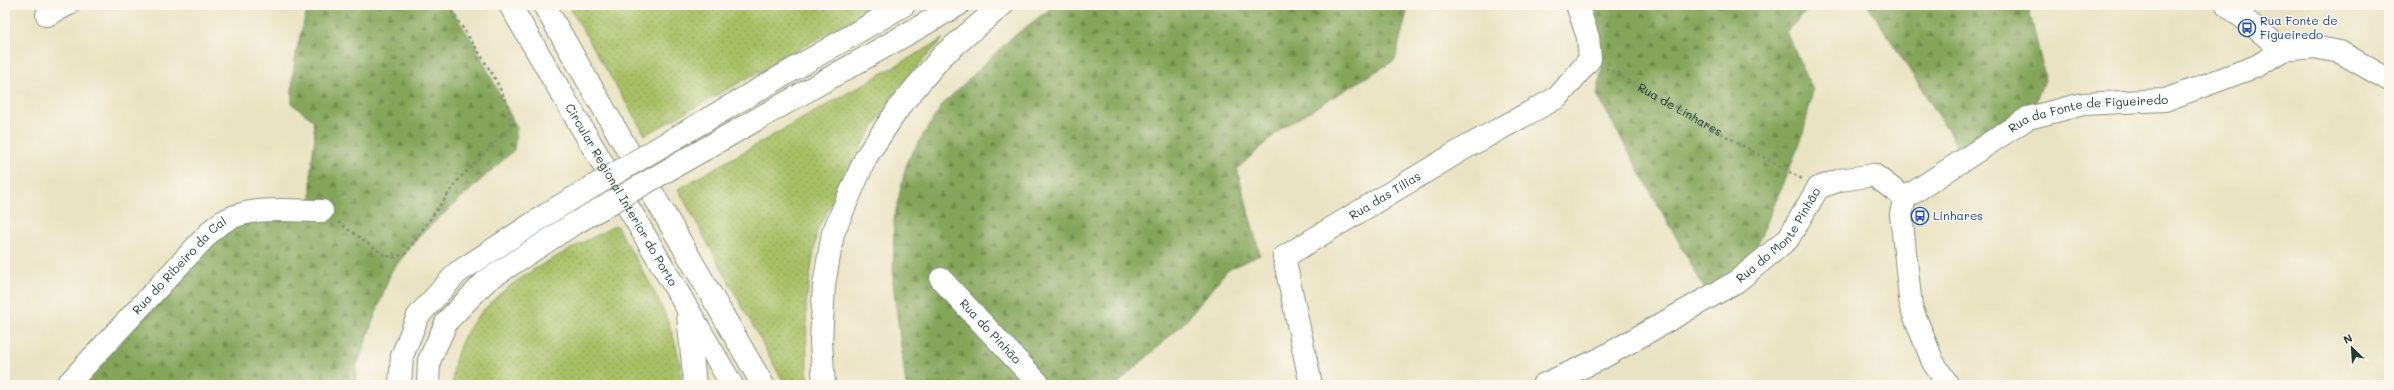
<svg xmlns="http://www.w3.org/2000/svg" width="2394" height="390" font-family="Mali,sans-serif">
<style>
.grass{fill:url(#grass-dots);stroke:#637e4c}
.forest{fill:url(#forest-firs);stroke:#527247}
.lines{fill:none;stroke-linecap:round;stroke-linejoin:round}
.minor-casing{stroke:#84907c;stroke-width:24}
.highway-casing{stroke:#84907c;stroke-width:24}
.path{stroke:#84907c;stroke-width:2.5;stroke-dasharray:3 3;stroke-linecap:butt}
.minor{stroke:#fff;stroke-width:22}
.highway{stroke:#fff;stroke-width:22}
.highway-bridge-casing{stroke:#84907c;stroke-width:24;stroke-linecap:butt}
.highway-bridge{stroke:#fff;stroke-width:22}
.labels{text-anchor:middle;stroke-width:3;stroke-linejoin:round;paint-order:stroke}
.transit-label{font-size:12px;fill:#164399;stroke:#fbf7ec;text-anchor:start}
.street-label{font-size:12px;fill:#1f3d34;stroke:#fbf7ec}
</style>
<defs>
<pattern id="grass-dots" width="8" height="8" patternUnits="userSpaceOnUse"><rect width="8" height="8" fill="#a7bf64"/><path d="M2 2h.1M6 6h.1" fill="none" stroke="#879c53" stroke-width="1.8" stroke-linecap="round"/></pattern>
<pattern id="forest-firs" width="22" height="20" patternUnits="userSpaceOnUse"><rect width="22" height="20" fill="#85a65a"/><path d="M5 1l3.5 6h-7zM16 11l3.5 6h-7z" fill="#6c884b"/></pattern>
</defs>
<rect width="100%" height="100%" fill="#fbf7ec"/>
<filter id="ink" filterUnits="userSpaceOnUse"><feTurbulence type="fractalNoise" baseFrequency=".025" numOctaves="2"/><feDisplacementMap in="SourceGraphic" scale="8" xChannelSelector="R" yChannelSelector="G"/><feConvolveMatrix kernelMatrix="1 2 1 2 8 2 1 2 1" color-interpolation-filters="sRGB"/></filter>
<filter id="wash" filterUnits="userSpaceOnUse"><feTurbulence type="fractalNoise" baseFrequency=".012" numOctaves="4" result="noise"/><feDisplacementMap in="SourceGraphic" scale="16" xChannelSelector="R" yChannelSelector="G"/><feGaussianBlur stdDeviation="0.9" result="paint"/><feColorMatrix in="noise" values="0 0 0 0 0 0 0 0 0 0 0 0 0 0 0 0 0 1.4 0 .05"/><feComposite in="paint" operator="in"/></filter>
<g filter="url(#wash)">
<rect width="100%" height="100%" fill="#eae3c3"/>
<g class="grass">
<path d="M568,5h311l-234,130z"/>
<path d="M943,39l-45,49 -43,69 -38,74 -11,72 1,68 3,14h-25l-107,-196z"/>
<path d="M616,225c28,49 65,102 66,160h-230c1,-8 1,-17 3,-24 18,-71 103,-104 161,-136z"/>
</g>
<g class="forest">
<path d="M309,5h139l25,37 44,86 -3,22 -94,85 -29,37 -35,96 1,17h-275l130,-144 33,-18 66,-17v-38l4,-30 -2,-18 -21,-16c-1,-36 6,-64 17,-99z"/>
<path d="M1055,5h340l12,7 -12,48 -113,68 -45,41 23,86 -33,15 -41,51 -70,64h-210l-13,-101 1,-65 13,-58 35,-56 67,-65z"/>
<path d="M1585,5h228l-27,27 27,58 -11,48 -47,113 -48,42 -110,-198 6,-34z"/>
<path d="M1868,5h160l17,72 -11,30 -71,54 -12,-26z"/>
</g>
</g>
<g filter="url(#ink)">
<g class="lines">
<defs>
<g id="minor">
<path d="M2227,5l56,45"/>
<path d="M47,15l20,-10"/>
<path id="s2" d="M1905,198l123,-80 55,-14 82,-4 92,-34 26,-16 31,-3 26,5 49,28"/>
<path d="M1905,198l-4,16 10,93 22,55 15,23"/>
<path id="s3" d="M941,279l99,106"/>
<path id="s4" d="M67,385l144,-154c28,-28 75,-20 111,-20"/>
<path id="s5" d="M1311,385l-27,-128 179,-108 95,-52 32,-38 -2,-22 -11,-32"/>
<path id="s6" d="M1543,385l55,-25 138,-78 52,-43 30,-51 22,-8 34,-5 31,23"/>
</g>
<g id="highway">
<path id="s7" d="M510,5l222,380"/>
<path d="M544,5l219,380"/>
<path d="M689,130l215,-125"/>
<path d="M703,150l255,-145"/>
<path d="M688,315l7,70"/>
<path d="M400,385l2,-29 16,-40 39,-43 101,-66"/>
<path d="M428,385l1,-24 18,-40 39,-40 86,-56"/>
<path d="M824,385l-3,-43 3,-57 9,-52 33,-76 34,-51 42,-50 60,-51"/>
</g>
</defs>
<use href="#minor" class="minor-casing"/>
<use href="#highway" class="highway-casing"/>
<g class="path">
<path id="s1" d="M1606,68l196,111"/>
<path d="M338,222l46,33 9,3 12,-4 54,-75 48,-48c1,-3 3,-6 3,-9 3,-26 -48,-94 -63,-117"/>
</g>
<use href="#minor" class="minor"/>
<use href="#highway" class="highway"/>
<defs>
<g id="highway-bridge">
<path d="M558,207l131,-77"/>
<path d="M572,225l131,-75"/>
</g>
</defs>
<use href="#highway-bridge" class="highway-bridge-casing"/>
<use href="#highway-bridge" class="highway-bridge"/>
</g>
</g>
<defs>
<symbol id="bus-ring" viewBox="-11 -11 22 22"><circle r="9.5" fill="#fbf7ec" stroke="#1a4fb4" stroke-width="1.5"/><path d="M-5-6H5V4H4V6H2V4H-2V6H-4V4H-5ZM-3.5-4V0h7V-4ZM-3.5 1.2v1.5H-2V1.2ZM2 1.2v1.5H3.5V1.2Z" fill="#1a4fb4"/></symbol>
</defs>
<g fill-rule="evenodd">
<use href="#bus-ring" x="2237" y="18" width="20" height="20"/>
<use href="#bus-ring" x="1910" y="206" width="20" height="20"/>
</g>
<g class="labels">
<g class="transit-label">
<text x="2260" y="25">Rua Fonte de<tspan x="2260" dy="14">Figueiredo</tspan></text>
<text x="1933" y="220">Linhares</text>
</g>
<g class="street-label">
<text dy="4" stroke="none"><textPath href="#s1" startOffset="85">Rua de Linhares</textPath></text>
<text dy="4" stroke="none"><textPath href="#s2" startOffset="207">Rua da Fonte de Figueiredo</textPath></text>
<text dy="4" stroke="none"><textPath href="#s7" startOffset="220">Circular Regional Interior do Porto</textPath></text>
<text dy="4" stroke="none"><textPath href="#s5" startOffset="249">Rua das Tílias</textPath></text>
<text dy="4" stroke="none"><textPath href="#s6" startOffset="283">Rua do Monte Pinhão</textPath></text>
<text dy="4" stroke="none"><textPath href="#s4" startOffset="164">Rua do Ribeiro da Cal</textPath></text>
<text dy="4" stroke="none"><textPath href="#s3" startOffset="72">Rua do Pinhão</textPath></text>
</g>
</g>
<rect width="2394" height="390" fill="none" stroke="#fbf7ec" stroke-width="20"/>
<g transform="translate(2352 348) rotate(335)" stroke="#fbf7ec" stroke-width="3" paint-order="stroke">
<path d="M0-3L7 15L0 10L-7 15Z" fill="#1f3d34"/>
<text y="-6" font-size="11" font-weight="bold" text-anchor="middle" fill="#1f3d34">N</text>
</g>
</svg>
